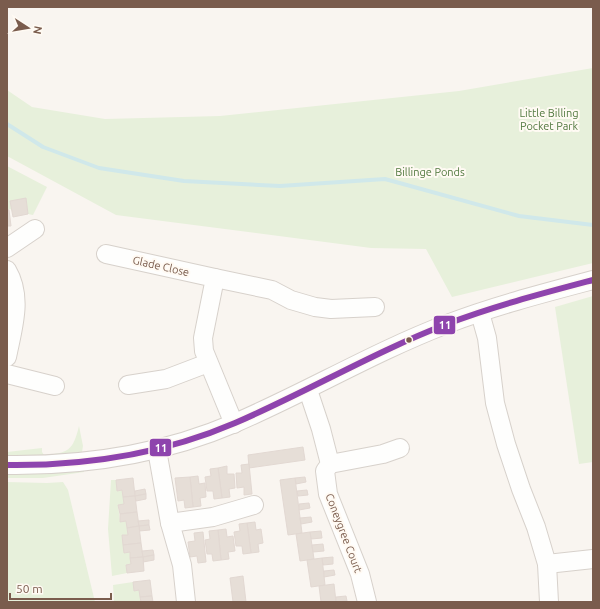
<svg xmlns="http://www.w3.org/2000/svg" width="600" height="609" font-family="Ubuntu,sans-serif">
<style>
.green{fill:#e7f0db}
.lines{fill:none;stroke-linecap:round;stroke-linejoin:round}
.stream{stroke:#d0e8ea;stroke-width:4}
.building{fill:#e6ded7;stroke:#e2d8d2}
.minor-casing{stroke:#d7d1cb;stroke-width:20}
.minor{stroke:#fefefd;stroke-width:18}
.bus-1-casing{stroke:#fffaf3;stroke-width:9}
.bus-1{stroke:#8e44ad;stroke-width:6}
.bus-dot{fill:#7a5c4d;stroke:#fffaf3;stroke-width:1.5}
.labels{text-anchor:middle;stroke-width:4;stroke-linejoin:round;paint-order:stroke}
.park-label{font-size:11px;fill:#537a41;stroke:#fffaf3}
.street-label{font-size:11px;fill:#7a5c4d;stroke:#fffaf3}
.line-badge{stroke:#fffaf3;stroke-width:1.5}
.badge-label{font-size:11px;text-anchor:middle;font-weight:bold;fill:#fff}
</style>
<rect width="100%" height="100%" fill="#f9f5f0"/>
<g class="green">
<path d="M593,68v195l-141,34 -26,-48 -55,-1 -255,-33 -109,-59v-66l25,17 73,12 115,-3 239,-25z"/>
<path d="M7,166l40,21 -14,28 -5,-1 -2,-15 -14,10 -5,1z"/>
<path d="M593,296v166l-14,2 -24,-157z"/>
<path d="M79,426l4,20 -1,6 -3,2 -72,4v-6l35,-4v4l2,3c24,-2 29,-4 35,-29z"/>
<path d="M84,470v2l-41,6h-36v-4z"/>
<path d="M111,480h5l1,11 5,-1 2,14 -6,1 2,16h6l2,14h-6l3,18 5,-1 1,12 -5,1 1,8 -15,3 -4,-47z"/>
<path d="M7,482l40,1 16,-1 5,8 27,112h-88z"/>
<path d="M133,582l1,9 5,-1 2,12h-27l-1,-17z"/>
</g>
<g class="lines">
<path class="stream" d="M7,124l36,23 56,21 85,13 96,5 105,-7 134,37 74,9"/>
</g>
<g class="building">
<path d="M26,198l2,16 -15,3 -3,-16z"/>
<path d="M7,210h2l2,16h-4z"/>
<path d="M303,447l2,13 -56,8 -1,-13z"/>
<path d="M249,464l3,30 -8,1v-8l-7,1 -1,-15h6l-1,-8z"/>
<path d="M227,466v8h7l1,14 -6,1 1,8 -8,1 -4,-30z"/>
<path d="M218,468l4,30 -8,1 -1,-8h-6l-2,-14 6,-1 -1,-7z"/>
<path d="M198,476l1,8 6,-1 1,14 -6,1 1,8 -8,1 -3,-30z"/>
<path d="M190,477l3,30 -8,1 -1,-8 -6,1 -3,-23z"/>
<path d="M305,477l1,5 -10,2 -1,-6z"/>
<path d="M133,478l2,18 -12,1 -1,-7 -5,1 -1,-11z"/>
<path d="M295,478l7,55 -14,2 -8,-55z"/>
<path d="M145,489l1,5 -11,2v-5z"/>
<path d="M307,490l1,5 -10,1 -1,-5z"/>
<path d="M146,494v5l-10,2 -1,-5z"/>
<path d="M135,496l2,16 -17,2 -2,-9 6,-1 -1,-7z"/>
<path d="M309,503l1,5 -11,2v-6z"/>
<path d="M137,512l2,14 -12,2 -1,-7 -6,1v-8z"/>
<path d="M311,517l1,5 -11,2 -1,-6z"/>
<path d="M149,520v5l-10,1 -1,-5z"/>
<path d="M255,522l1,8 5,-1 2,14 -5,1 1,8 -8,1 -4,-30z"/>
<path d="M247,523l4,30 -8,1 -1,-8h-6l-2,-14 6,-1 -1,-7z"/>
<path d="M149,525l1,5 -11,1v-5z"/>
<path d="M139,526l2,17 -18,2 -1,-10h6l-1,-7z"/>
<path d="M226,529l1,8 6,-1 2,15 -7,1 1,7 -8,1 -3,-30z"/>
<path d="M218,530l3,30 -8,1 -1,-7h-5l-2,-14 5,-1 -1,-8z"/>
<path d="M321,531l1,7 -11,1 -1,-7z"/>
<path d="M203,532l3,30 -8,1 -1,-7 -7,1 -2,-15 7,-1 -1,-8z"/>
<path d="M310,532l4,27 -14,2 -4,-27z"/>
<path d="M141,543l2,14 -13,1v-6l-6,1 -1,-8z"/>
<path d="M323,544l1,7 -11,1 -1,-7z"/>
<path d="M153,550l1,5 -11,2 -1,-6z"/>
<path d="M154,555v5l-11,2v-5z"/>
<path d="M143,557l1,14 -17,2 -1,-8 5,-1 -1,-6z"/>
<path d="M333,557v7l-10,1 -1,-7z"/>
<path d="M322,558l3,27 -14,2 -4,-27z"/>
<path d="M334,570l1,5 -11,2v-6z"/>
<path d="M243,576l3,26h-13l-3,-24z"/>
<path d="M150,580l2,16 -12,1 -1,-7 -5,1 -1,-9z"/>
<path d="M334,584l2,18h-15l-2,-16z"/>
<path d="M152,596l1,6h-12l-1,-5z"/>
<path d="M346,596l1,5 -11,1v-5z"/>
</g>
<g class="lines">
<defs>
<g id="minor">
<path d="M7,248l28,-19"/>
<path d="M106,254l109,24 -12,60 1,13 30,73"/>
<path d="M7,270c16,27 6,57 0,87"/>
<path d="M215,278l57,12 19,10 24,7 16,2 44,-2"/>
<path d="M480,313l7,25 8,65 11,41 15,45 15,38 11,37 2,38"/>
<path d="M7,374l48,12"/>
<path d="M128,385l38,-6 42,-16"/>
<path d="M308,390l13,39 9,35 -5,7 3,23 32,80 7,28"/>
<path d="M157,450l13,73 12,42 4,37"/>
<path d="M330,464l53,-10 17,-6"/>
<path d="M7,465c78,1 156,-11 228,-42 72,-31 139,-71 212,-99 47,-18 97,-31 146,-44"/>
<path d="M170,523l43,-6 41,-12"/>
<path d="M547,564l46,-5"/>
</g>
</defs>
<use href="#minor" class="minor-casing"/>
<use href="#minor" class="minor"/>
<defs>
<path id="bus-1" d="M7,465c78,1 156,-11 228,-42 72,-31 139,-71 212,-99 47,-18 97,-31 146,-44"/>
</defs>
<use href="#bus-1" class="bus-1-casing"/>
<use href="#bus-1" class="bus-1"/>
</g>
<circle class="bus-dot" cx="409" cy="340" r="3.5"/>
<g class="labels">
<g class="park-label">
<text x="549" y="117">Little Billing<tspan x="549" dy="13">Pocket Park</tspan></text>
<text x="430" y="176">Billinge Ponds</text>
</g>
<g class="street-label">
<text transform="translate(161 266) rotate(13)" y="4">Glade Close</text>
<text transform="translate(344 533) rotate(69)" y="4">Coneygree Court</text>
</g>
</g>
<g class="line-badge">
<rect x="433" y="315" width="23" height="20" rx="4" fill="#8e44ad"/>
<rect x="149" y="438" width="23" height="19" rx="4" fill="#8e44ad"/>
</g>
<g class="badge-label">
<text x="445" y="329">11</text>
<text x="161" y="452">11</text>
</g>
<rect width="600" height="609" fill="none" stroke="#7a5c4d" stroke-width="16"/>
<g transform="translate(28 28) rotate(102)" stroke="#fffaf3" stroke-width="3" paint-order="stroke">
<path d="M0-3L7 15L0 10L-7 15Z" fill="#7a5c4d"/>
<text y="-6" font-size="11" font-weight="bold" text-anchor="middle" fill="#7a5c4d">N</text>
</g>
<path d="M10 593v6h101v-6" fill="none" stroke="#7a5c4d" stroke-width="2"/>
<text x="16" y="593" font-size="12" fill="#7a5c4d" stroke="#fffaf3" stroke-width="3" paint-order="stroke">50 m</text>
</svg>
